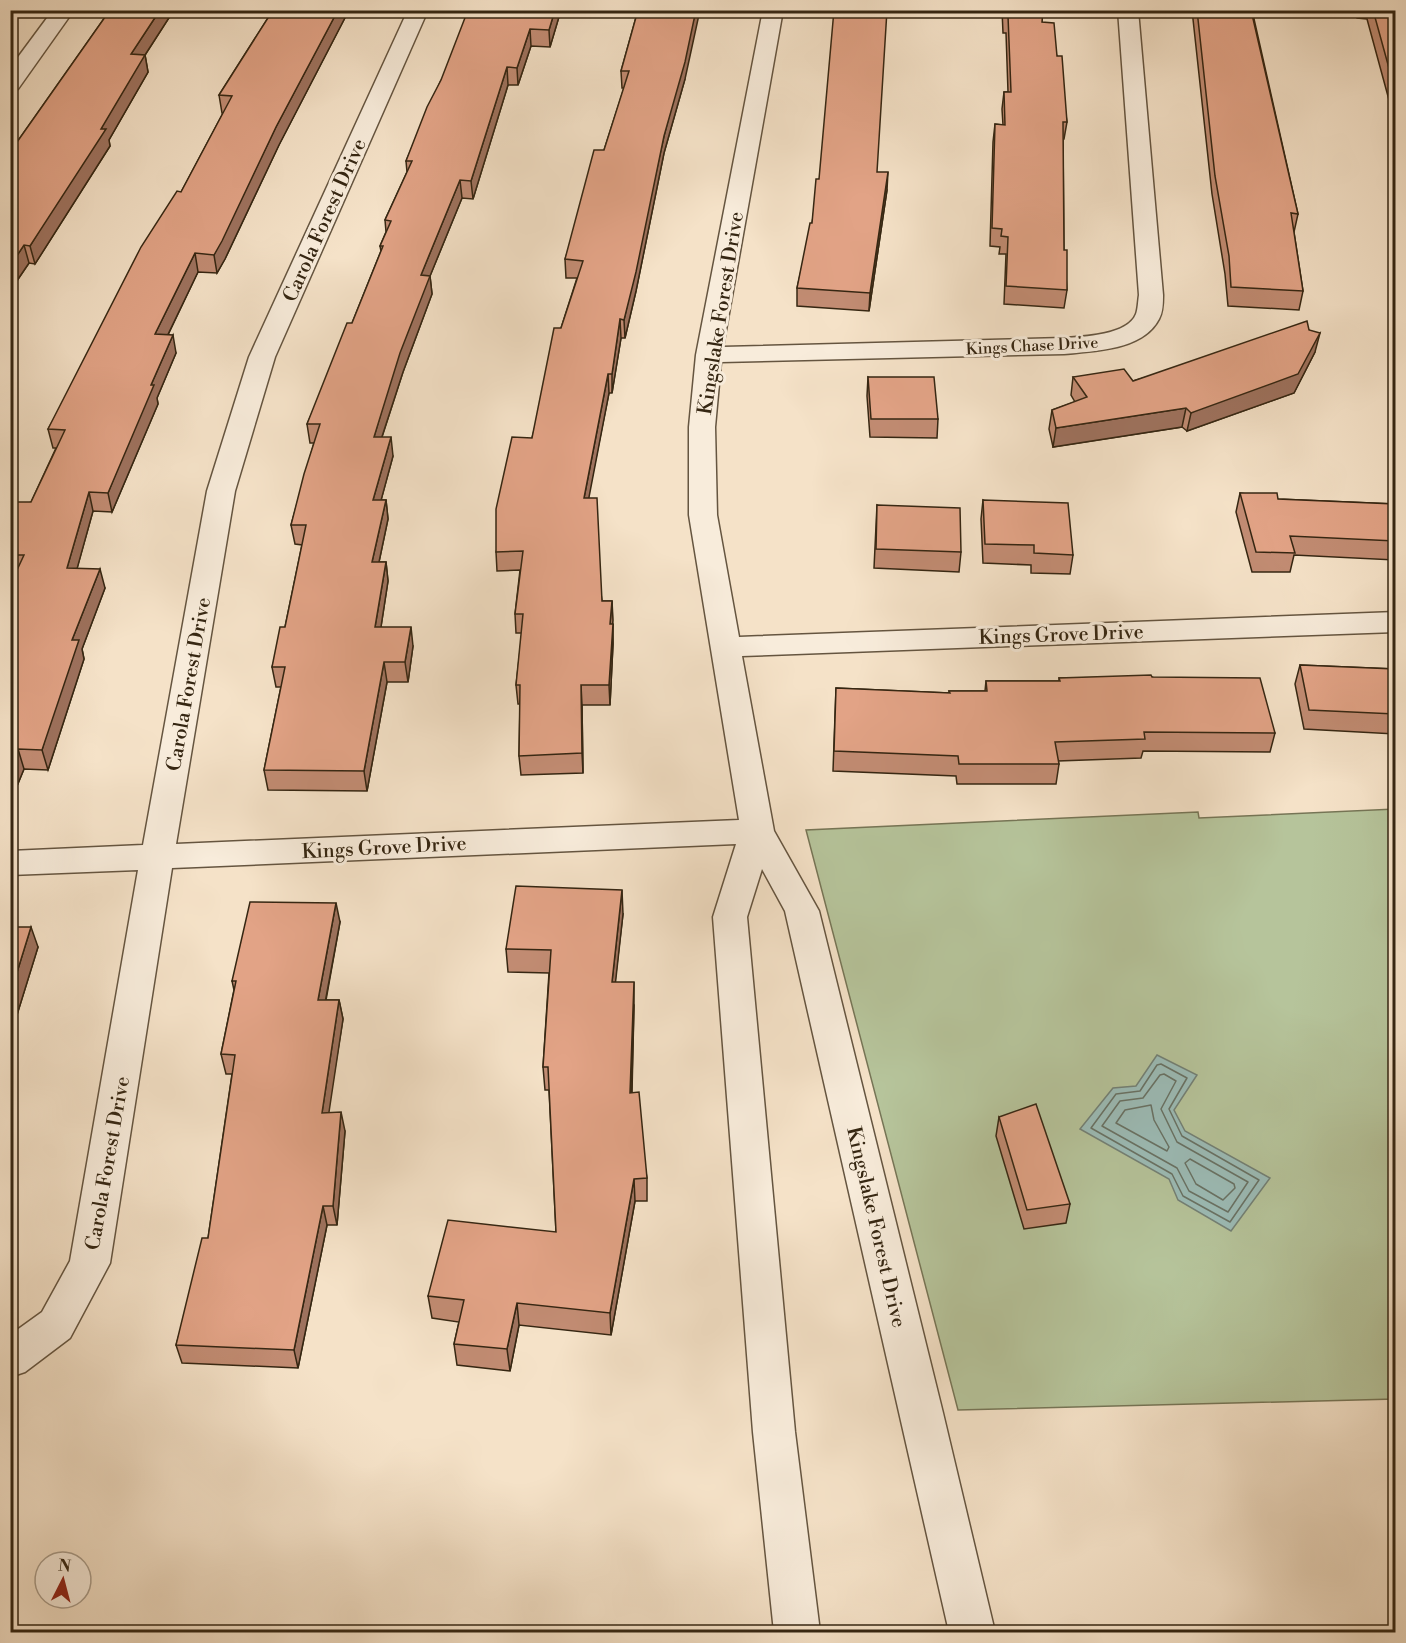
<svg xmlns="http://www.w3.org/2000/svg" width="1406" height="1643" font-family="'Libre Bodoni',serif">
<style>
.green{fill:#b6c49b;stroke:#767556;stroke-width:1.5}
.water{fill:#9cbdb8;stroke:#738176;stroke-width:1.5}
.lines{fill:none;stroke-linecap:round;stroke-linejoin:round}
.shore{stroke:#687265;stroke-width:1.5}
.street-casing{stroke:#655540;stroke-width:3}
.street{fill:#f8ecdb;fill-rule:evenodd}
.wall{fill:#c28c73;stroke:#352612;stroke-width:1.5}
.shaded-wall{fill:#9e725e;stroke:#352612;stroke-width:1.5}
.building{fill:#e2a386;stroke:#352612;stroke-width:1.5}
.labels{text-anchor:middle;stroke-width:6;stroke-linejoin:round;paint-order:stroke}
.far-street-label{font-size:16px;fill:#352612;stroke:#f8ecdb}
.street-label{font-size:20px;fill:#352612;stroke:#f8ecdb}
</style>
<rect width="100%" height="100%" fill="#f5e2c8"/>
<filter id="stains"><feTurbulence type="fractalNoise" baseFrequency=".00333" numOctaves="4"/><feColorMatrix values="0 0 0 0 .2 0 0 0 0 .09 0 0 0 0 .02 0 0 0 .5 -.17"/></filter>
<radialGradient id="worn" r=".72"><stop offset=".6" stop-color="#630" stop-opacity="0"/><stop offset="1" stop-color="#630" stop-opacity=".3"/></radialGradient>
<path class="green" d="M1395,809v590l-437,11 -152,-580 392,-18 1,6z"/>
<path class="water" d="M1157,1055l40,20 -23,35 11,21 85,47 -39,53 -53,-31 -9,-21 -89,-50 33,-41 23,-2z"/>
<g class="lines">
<g class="shore">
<path d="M1161,1064l26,14 -18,31 13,27 77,44 -29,42 -47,-26 -11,-22 -81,-46 25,-34 24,-3 17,-26z"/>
<path d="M1164,1074l12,7 -15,28 16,33 71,40 -20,30 -39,-21 -12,-23 -75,-42 18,-25 23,-3 17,-23z"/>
<path d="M1151,1105l3,15 15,27 -2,4 -51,-28 9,-13z"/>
<path d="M1190,1159l44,25 1,4 -12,12 -27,-16 -11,-21z"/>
</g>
<defs>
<g id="street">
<path d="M53,10h21l-56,79 -8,1v-22z"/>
<path d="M408,10h20l-153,347 -40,134 -59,353 563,-24 -50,-305v-88l7,-72 67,-345h20l-60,337 341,-9c19,-1 64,-3 72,-24 2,-5 2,-13 3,-19l-21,-285h20l25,285c0,8 0,17 -4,24 -16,31 -64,32 -95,35l-343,8 -6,65 2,88 22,122 657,-25v20l-654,24 32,175 45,80 124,502 52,219h-46l-164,-721 -23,-42 -15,48 48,515 25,200h-46l-21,-200 -40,-515 23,-73 -564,24 -62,395 -40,75 -45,34 -15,5v-42l32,-23 28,-51 68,-391 -128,5v-24l133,-6 64,-354 42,-134z"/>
</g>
</defs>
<use href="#street" class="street-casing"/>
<use href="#street" class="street"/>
</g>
<g class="wall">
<path d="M110,10h64l-29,45 3,17 -39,68 1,6 -75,118 -6,-1 -19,28v-139z"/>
<path d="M273,10h76l-70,135 -54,114 -8,14 -19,-1 -30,63 8,18 -19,45 1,6 -46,108 -19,-1 -16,57 28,20 -23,61 2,10 -36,111 -24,-1 -14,34v-218l5,-11h-5v-60l21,-12 25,-54h-3l-5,-19 133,-237 42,-79h-1l-3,-18z"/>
<path d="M561,10l-11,37 -19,-1 -13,39h-10l-35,114 -11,-1 -32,78 2,18 -29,78 -21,65 11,19 -12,44h5l2,19 -9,43h7l2,19 -7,46 32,19 -5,36h-21l-20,109 -99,-1 -4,-20 17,-83h-5l-4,-20 13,-40 17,-82 -7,-1 -4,-19 23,-82h-4l-3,-19 45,-101 29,-72 -1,-5 6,-14 -1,-12 22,-48 -1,-11 35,-81z"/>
<path d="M638,10l47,69 -21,74 -28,138 -11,47h-4l-9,55h-3l-21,105 14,103h10l1,43 -3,61h-28l1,68 -62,2 -2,-19 1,-52h-2l-2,-19 6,-52h-6l-1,-19 5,-44 -23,1 -1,-19 36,-114 29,-110 16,-50h-11l-1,-19 39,-109 20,-62h-2l-1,-17z"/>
<path d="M1002,10h41l-1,12 15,34 10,66 -3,17h-1l1,111 3,40 -3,18 -60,-4 2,-50h-7l1,-7 -10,-1 3,-104 2,-18 8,1 -1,-16 2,-17h4l-2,-59h-3z"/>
<path d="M1192,10h60l46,204 -4,18 9,59 -4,19 -71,-4 -3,-32 -13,-80z"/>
<path d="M1354,10h41v112l-28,-103 -10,-1z"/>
<path d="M877,172l10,18 -18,121 -72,-5v-18l15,-65 7,-44z"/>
<path d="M1309,330l6,22 -21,41 -107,38 -5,-4 -129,20 -4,-18 3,-19 23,-8 -4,-7 2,-18 60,4z"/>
<path d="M868,377l70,42 -1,19 -67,-1 -3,-41z"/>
<path d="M1240,493l38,6 117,5v56l-101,-5 -4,17h-38l-16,-60z"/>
<path d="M983,500l90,55 -3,19 -39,-1v-8l-48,-2 -2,-44z"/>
<path d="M877,505l84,47 -2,20 -85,-4z"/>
<path d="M1300,665l95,4v65l-91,-5 -9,-45z"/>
<path d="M1152,677l123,56 -5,19 -127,-1 -2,7 -83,3 1,3 -3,20h-99l-1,-8 -123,-5 3,-83 113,5v-2h36l1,-10h73v-3z"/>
<path d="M623,914l-8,68 19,23 -2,88 15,85v23h-12l-24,134 -92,-10 -9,46 -53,-6 -3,-21 5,-22 -27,-4 -4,-22 128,-64 -7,-142h-4l-2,-23 6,-94 -41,-1 -2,-23z"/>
<path d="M340,922l-14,78h13l4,19 -15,93 17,19 -8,94h-10l-29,143 -116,-5 -6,-18 32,-107 24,-164h-6l-5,-20 13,-64 -2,-9z"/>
<path d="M10,927l28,20 -22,71h-6z"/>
<path d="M999,1117l71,87 -4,19 -42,6 -28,-93z"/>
</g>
<g class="shaded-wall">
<path d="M160,10h14l-29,45 3,17 -39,68 1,6 -75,118 -5,-18 71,-117 30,-75z"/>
<path d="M338,10h11l-70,135 -54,114 -8,14 -3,-18 62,-128z"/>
<path d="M555,10h6l-11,37 -1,-17z"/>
<path d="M696,10h4l-15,69 -21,74 -28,138 -11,47 -1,-18 40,-184z"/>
<path d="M530,29l1,17 -13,39 -1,-17z"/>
<path d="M507,67l1,18 -35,114 -2,-18z"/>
<path d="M888,172l-1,18 -18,121 1,-18z"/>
<path d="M460,180l2,18 -32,78 2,18 -29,78 -27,83 -2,-18 47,-162z"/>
<path d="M24,245l5,18 -19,28v-25z"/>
<path d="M195,253l3,19 -39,81 -4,-19z"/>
<path d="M620,319l1,19 -9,55v-19z"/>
<path d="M1320,333l-5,19 -21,41 -107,38 4,-18z"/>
<path d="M173,335l3,18 -19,45 1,6 -46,108 -4,-19 43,-108z"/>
<path d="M608,374l1,19 -24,125 -1,-20z"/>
<path d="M1186,408l-4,19 -129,20 3,-19z"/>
<path d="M391,437l2,19 -17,63 -3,-19z"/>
<path d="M89,492l4,19 -21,76 -5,-19z"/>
<path d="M386,500l2,19 -13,62 -3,-19z"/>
<path d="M386,562l2,19 -10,65 -3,-19z"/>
<path d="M100,569l5,19 -23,61 2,10 -36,111 -6,-20 30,-110z"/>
<path d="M612,601l1,19 -2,24 -1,-20z"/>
<path d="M613,624v20l-3,61 -1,-20z"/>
<path d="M411,627l2,19 -5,36 -3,-20z"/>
<path d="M384,662l3,20 -20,109 -3,-20z"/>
<path d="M581,685l1,20 1,68 -1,-20z"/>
<path d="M18,749l6,20 -14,34v-36z"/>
<path d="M622,890l1,24 -10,91 -1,-23z"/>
<path d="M336,903l4,19 -18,97 -4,-19z"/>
<path d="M31,927l7,20 -22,71 -6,-15v-8z"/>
<path d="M634,982v23l-3,111 -1,-23z"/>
<path d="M339,1000l4,19 -17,113 -4,-19z"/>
<path d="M341,1112l4,19 -8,94 -4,-19z"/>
<path d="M634,1179l1,22 -24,134 -1,-22z"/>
<path d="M323,1206l4,19 -29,143 -4,-18z"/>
<path d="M517,1303l2,22 -9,46 -3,-22z"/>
</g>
<g class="building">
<path d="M110,10h50l-29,44 14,1 -44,74h5l-76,117 -6,-1 -14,21v-114z"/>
<path d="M273,10h65l-62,117 -54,114 -8,14 -19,-2 -40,81 18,1 -22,50h3l-46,108 -19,-1 -22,76 33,1 -28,71h7l-37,110 -24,-1 -8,18v-182l14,-30h-14v-41l4,-12h17l34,-72 -17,-1 93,-182 36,-56 4,1 51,-96 -13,-1z"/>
<path d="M468,10h87l-6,20 -19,-1 -13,39 -10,-1 -36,114 -11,-1 -39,95 9,1 -30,77 -26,84h17l-18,63h13l-14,62h14l-11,65h36l-6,35h-21l-20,109 -100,-1 21,-103h-13l8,-40h5l21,-102h-15l13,-51 16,-50h-13l40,-101h5l31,-77h-3l11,-25 -6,-1 27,-59h-6l21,-54 14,-27z"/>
<path d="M638,10h58l-11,52 -21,74 -28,136 -12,48 -4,-1 -8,55h-4l-24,124h13l5,103h10l-2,23h3l-4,61h-28l1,68 -63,3 1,-71h-4l7,-71h-8l8,-63 -27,1v-43l16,-72 20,1 22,-110h7l22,-67 -18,-2 29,-109h10l25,-79h-8z"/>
<path d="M834,10h53l-10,162h11l-18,121 -73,-5 13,-65h2l4,-44h3z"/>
<path d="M1005,10h38l-1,12 12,1 3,33h5l5,66h-4l1,128h3v40l-61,-4 2,-49 -7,-1 1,-7 -10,-1 3,-104 10,1 -1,-33h7l-3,-76h-3z"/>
<path d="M1197,10h54l47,204 -7,-1 12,78 -72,-4 -2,-31 -14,-80z"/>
<path d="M1373,10h22v80z"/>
<path d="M1307,321l2,9 11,3 -22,41 -107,39 -5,-5 -130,20 -4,-18 35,-13 -14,-20 51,-8 9,12z"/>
<path d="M868,377h66l4,42h-67z"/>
<path d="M1240,493h37l1,6 117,5v37l-105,-5 5,17 -39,-1z"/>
<path d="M983,500l85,3 5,52 -39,-2v-8l-49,-1z"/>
<path d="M877,505l83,3 1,44 -85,-3z"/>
<path d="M1300,665l95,4v45l-86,-4z"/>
<path d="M1151,675l1,2 108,1 15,55 -131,-1 1,7 -90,3 4,22h-100l-1,-8 -124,-5 2,-63 114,5 -1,-2h38l-1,-10h74l-1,-3z"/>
<path d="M516,886l106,4 -10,92h22l-4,111 9,-1 8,86 -13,1 -24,134 -93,-10 -10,46 -53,-5 10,-44 -36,-4 20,-76 108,12 -8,-165h-5l8,-117 -45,-1z"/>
<path d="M250,902l86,1 -18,97h21l-17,113 19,-1 -8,94h-10l-29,144 -118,-5 26,-107h6l27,-183 -14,-1 15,-73h-4z"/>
<path d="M10,927h21l-21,68z"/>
<path d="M1036,1104l34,100 -43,6 -28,-93z"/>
</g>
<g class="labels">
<g class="far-street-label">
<text transform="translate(1032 345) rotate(-3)" y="6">Kings Chase Drive</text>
</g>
<g class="street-label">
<text transform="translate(324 220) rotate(-66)" y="7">Carola Forest Drive</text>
<text transform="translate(720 313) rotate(-81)" y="7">Kingslake Forest Drive</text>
<text transform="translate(1061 634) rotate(-2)" y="7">Kings Grove Drive</text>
<text transform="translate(188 684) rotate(-80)" y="7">Carola Forest Drive</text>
<text transform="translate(384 847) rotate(-3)" y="7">Kings Grove Drive</text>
<text transform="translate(107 1163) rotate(-80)" y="7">Carola Forest Drive</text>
<text transform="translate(877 1227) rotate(77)" y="7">Kingslake Forest Drive</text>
</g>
</g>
<rect width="1406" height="1643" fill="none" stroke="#f5e2c8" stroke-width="36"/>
<rect x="12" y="12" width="1382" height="1619" fill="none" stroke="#352612" stroke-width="3"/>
<rect x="18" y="18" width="1370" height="1607" fill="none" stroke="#352612" stroke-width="1.5"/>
<g transform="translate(63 1580) rotate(6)"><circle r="28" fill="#f8ecdb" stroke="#aa9d8b" stroke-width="1.5"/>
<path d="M0-4.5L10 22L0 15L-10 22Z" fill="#8f2418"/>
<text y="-9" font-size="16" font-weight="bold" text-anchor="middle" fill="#352612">N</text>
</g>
<rect width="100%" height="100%" filter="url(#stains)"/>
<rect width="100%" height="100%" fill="url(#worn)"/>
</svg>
